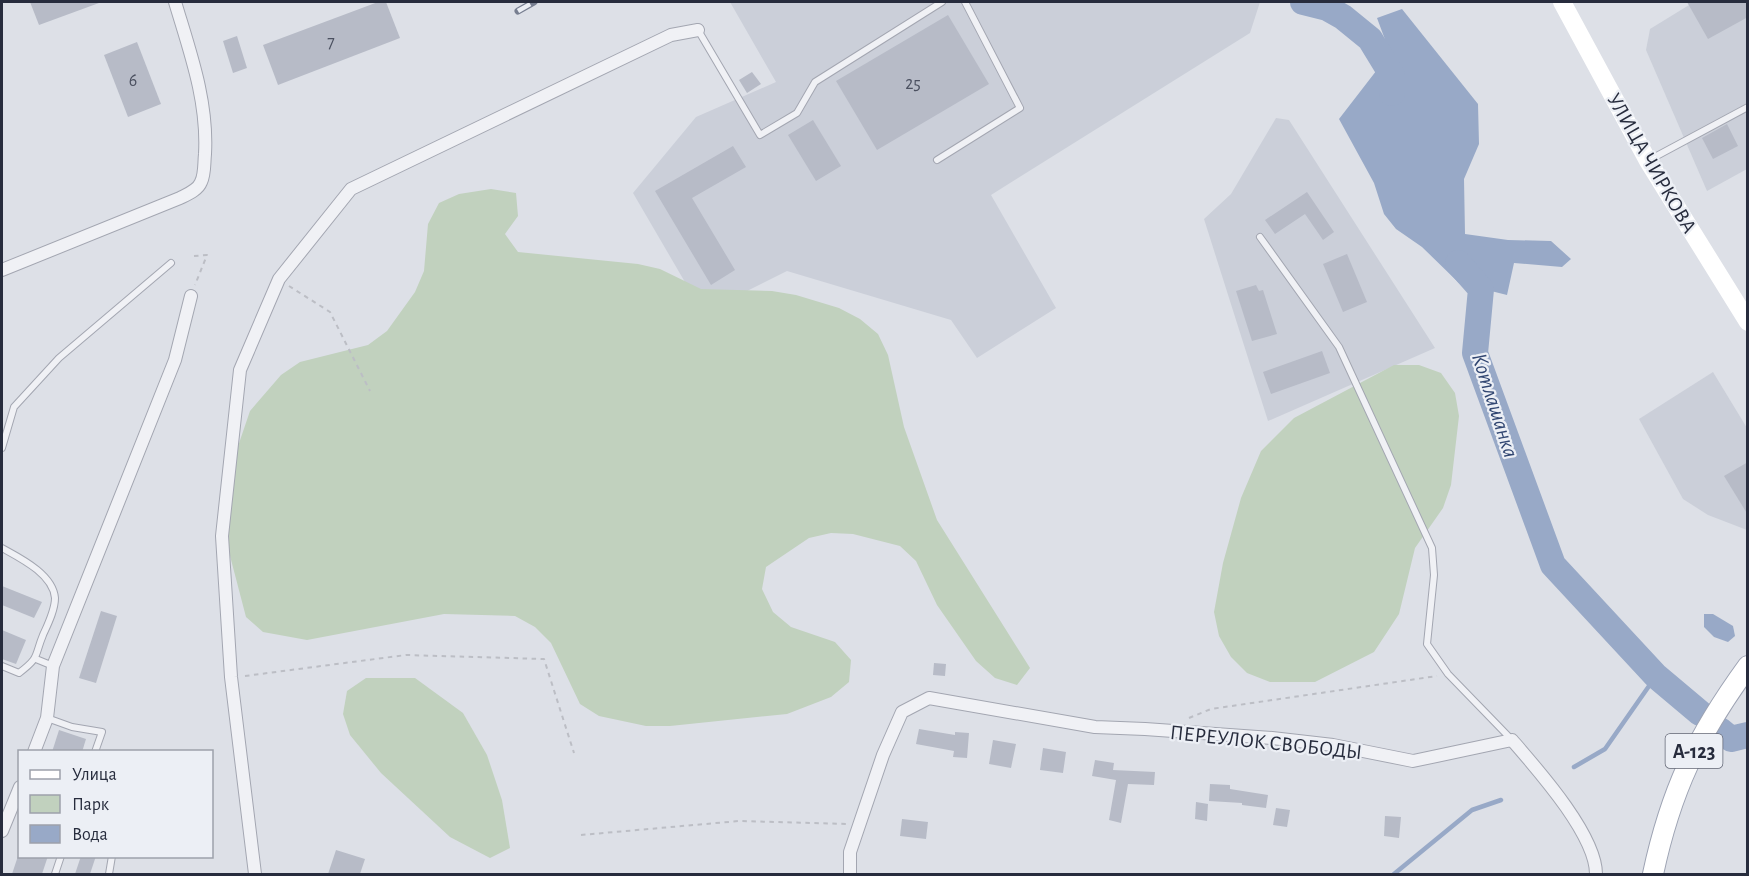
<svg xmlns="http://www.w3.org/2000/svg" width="1749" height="876" font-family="'Alegreya Sans',sans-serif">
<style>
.built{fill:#cbcfd9}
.green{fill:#c1d1be}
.water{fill:#98a9c7}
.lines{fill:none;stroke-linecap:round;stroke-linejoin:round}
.stream{stroke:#98a9c7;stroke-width:4.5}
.river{stroke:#98a9c7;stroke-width:26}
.building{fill:#b7bbc7}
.service-casing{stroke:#a3a6b1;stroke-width:8}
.minor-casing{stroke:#a3a6b1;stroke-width:14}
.primary-casing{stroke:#9da3b3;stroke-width:22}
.path{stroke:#bcbec5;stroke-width:2;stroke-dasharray:4.5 4.5;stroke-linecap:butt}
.service{stroke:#f0f1f5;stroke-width:6}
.minor{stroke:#f0f1f5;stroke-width:12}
.secondary{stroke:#fff;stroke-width:18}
.primary{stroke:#fff;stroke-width:20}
.rail-casing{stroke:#777e90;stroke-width:7}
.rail{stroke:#eceff5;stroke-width:4.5;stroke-dasharray:14;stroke-linecap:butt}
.labels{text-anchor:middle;stroke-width:4.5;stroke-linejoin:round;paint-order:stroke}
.number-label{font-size:18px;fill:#4b5060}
.shield{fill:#eceff5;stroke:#626674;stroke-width:1.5}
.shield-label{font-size:20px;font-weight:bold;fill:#272c3d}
.street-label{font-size:21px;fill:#272c3d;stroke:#eceff5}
.water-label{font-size:22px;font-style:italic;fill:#314671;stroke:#eceff5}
</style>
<rect width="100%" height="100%" fill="#dde0e7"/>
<g class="built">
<path d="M730,2h530l-10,31 -259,162 65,113 -79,50 -26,-38 -164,-49 -84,42 -70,-120 63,-76 80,-35z"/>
<path d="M1694,2h53v167l-40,22 -61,-141 4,-21z"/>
<path d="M1276,118l13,2 146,228 -167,73 -64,-202 27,-25z"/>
<path d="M1713,372l34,56v102l-39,-15 -25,-16 -44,-80z"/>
</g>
<g class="green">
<path d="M491,189l25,4 2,23 -13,18 13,18 120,12 22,5 41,20 71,2 24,4 43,13 21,11 18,15 10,21 16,72 33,93 93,148 -13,17 -22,-7 -19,-17 -39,-56 -21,-44 -16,-15 -47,-12 -22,-1 -22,5 -43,29 -4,22 11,23 18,15 44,15 16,18 -2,22 -18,15 -44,17 -117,12h-24l-47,-10 -19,-12 -29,-61 -16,-16 -20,-11 -71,-2 -137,26 -44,-8 -17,-15 -17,-65 -2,-48 7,-46 16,-47 31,-36 19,-13 68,-17 19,-14 28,-39 9,-21 4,-47 11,-21 20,-9z"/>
<path d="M1394,365h25l22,8 14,20 4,23 -8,69 -8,23 -28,40 -16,66 -25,38 -59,30h-45l-23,-9 -16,-16 -12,-21 -5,-24 9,-49 18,-65 20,-47 33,-33z"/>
<path d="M366,678h49l48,35 24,42 15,45 8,48 -20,10 -40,-21 -69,-64 -31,-38 -7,-21 4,-23z"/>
</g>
<g class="water">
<path d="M1402,9l76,95 1,40 -15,35 1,55 43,6 43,1 20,18 -9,8 -48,-4 -7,32 -48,-12 -37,-36 -26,-18 -12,-15 -10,-31 -35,-64 51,-66 -13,-35z"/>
<path d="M1704,614h9l20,12 2,10 -7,6 -14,-5 -10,-10z"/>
</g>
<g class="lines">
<g class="stream">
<path d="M1574,767l31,-18 51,-73"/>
<path d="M1394,874l78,-64 29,-10"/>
</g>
<g class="river">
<path d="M1303,2l24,6 16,9 27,22 22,36v18"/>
<path d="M1458,263l23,26 -6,64 78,212 103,111 44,37"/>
<path d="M1720,730l11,9 17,-4"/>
</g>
</g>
<g class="building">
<path d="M30,2h69v1l-60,22z"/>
<path d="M378,2h8l14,36 -122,47 -15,-40z"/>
<path d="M1687,2h61v15l-40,22z"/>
<path d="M948,15l41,69 -112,66 -41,-69z"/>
<path d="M237,36l10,32 -14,5 -10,-32z"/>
<path d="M137,42l24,62 -33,13 -24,-62z"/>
<path d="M752,72l9,12 -14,9 -8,-13z"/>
<path d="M813,120l28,46 -25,15 -28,-46z"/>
<path d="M1727,124l11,22 -25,13 -11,-21z"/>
<path d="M733,146l13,21 -54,31 43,72 -24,15 -56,-94z"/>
<path d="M1307,192l27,40 -11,8 -18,-26 -30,20 -10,-14z"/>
<path d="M1347,254l20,48 -24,10 -20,-48z"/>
<path d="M1256,285l3,6 4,-1 14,44 -25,7 -16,-50z"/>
<path d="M1322,351l8,22 -59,21 -8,-22z"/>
<path d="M1748,462v53l-24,-39z"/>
<path d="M2,586l40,16 -8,16 -32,-13z"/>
<path d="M101,611l16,5 -21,67 -17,-5z"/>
<path d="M2,630l24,10 -10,24 -14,-5z"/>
<path d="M934,663l12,1 -1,12 -12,-1z"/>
<path d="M919,729l36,6v-3l14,1 -2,25 -14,-1 1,-6 -38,-7z"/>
<path d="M59,730l27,9 -4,13h-30z"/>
<path d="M993,740l23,4 -5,24 -22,-4z"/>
<path d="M1043,748l23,4 -3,21 -23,-3z"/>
<path d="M1095,760l19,3 -1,7 42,2 -1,13 -26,-1 -7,39 -12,-3 7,-40 -24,-4z"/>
<path d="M1210,784l20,1v4l38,6 -2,13 -24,-3v-2l-33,-2z"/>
<path d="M1196,802l12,2 -1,17 -12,-2z"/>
<path d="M1276,808l14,2 -3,17 -14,-2z"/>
<path d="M1385,816l16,1 -2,21 -15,-2z"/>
<path d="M902,819l26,3 -2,17 -26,-3z"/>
<path d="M336,850l29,9 -5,15h-32z"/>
<path d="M18,856h30l-6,18h-30z"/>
<path d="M81,856h15l-6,18h-15z"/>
</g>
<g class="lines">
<defs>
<g id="service">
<path d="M698,30l62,105 37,-22 18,-31 127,-80"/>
<path d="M1651,159l97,-52"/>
<path d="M937,160l83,-52 -55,-106"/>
<path d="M1260,237l79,110 93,201 2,27 -7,69 21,30 64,66"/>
<path d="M2,448l12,-41 45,-49 112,-95"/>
<path d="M2,548c18,10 51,26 53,50 0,12 -7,26 -12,37 -9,22 -3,22 -24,38l-17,-7"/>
<path d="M36,659l17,7"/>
<path d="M47,718l25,9 30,5 -7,20"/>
<path d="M55,874l6,-18"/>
<path d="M109,874l3,-18"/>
</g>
<g id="minor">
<path d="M2,270l178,-72c8,-4 18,-8 21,-16 4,-8 3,-19 4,-28 3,-53 -15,-102 -30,-152"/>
<path d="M34,752l13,-34 6,-52 122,-306 16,-64"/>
<path d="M2,831l18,-44"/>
<path d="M255,874l-24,-197 -9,-141 18,-166 39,-91 72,-90 320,-154 27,-5"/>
<path d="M850,874v-22l33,-97 19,-43 27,-14 166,29 50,2 127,9 61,7 80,16 99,-21c26,30 84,95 84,134"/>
</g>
<path id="primary" d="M1653,874c18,-84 44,-138 95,-208"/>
</defs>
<use href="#service" class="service-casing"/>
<use href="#minor" class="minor-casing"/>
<use href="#primary" class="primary-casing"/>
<g class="path">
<path d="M194,256l13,-1 -12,30"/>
<path d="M289,286l41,26 40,79"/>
<path d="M245,676l161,-21 138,4 30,94"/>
<path d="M1189,718l22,-9 226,-33"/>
<path d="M581,835l158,-14 108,3"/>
</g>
<use href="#service" class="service"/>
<use href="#minor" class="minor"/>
<path class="secondary" d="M1562,2l86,159 100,161"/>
<use href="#primary" class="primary"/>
<defs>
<path id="rail" d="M518,11l16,-9"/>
</defs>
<use href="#rail" class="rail-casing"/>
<use href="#rail" class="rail"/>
</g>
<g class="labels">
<g class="number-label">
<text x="331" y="48">7</text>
<text x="133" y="86">6</text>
<text x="913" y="89">25</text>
</g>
<rect class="shield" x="1665.5" y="734" width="57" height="34" rx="4.5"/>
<g class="shield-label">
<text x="1694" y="758">А-123</text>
</g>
<g class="street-label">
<text transform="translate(1652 163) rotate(60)" y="7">УЛИЦА ЧИРКОВА</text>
<text transform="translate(1266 742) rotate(6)" y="7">ПЕРЕУЛОК СВОБОДЫ</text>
</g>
<g class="water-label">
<text transform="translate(1496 405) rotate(72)" y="8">Котлашанка</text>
</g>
</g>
<rect width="1749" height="876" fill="none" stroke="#272c3d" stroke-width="6"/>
<rect x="18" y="750" width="195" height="108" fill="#eceff5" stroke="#9da1ab" stroke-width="1.5"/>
<rect x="30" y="770" width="30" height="9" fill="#ffffff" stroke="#9da1ab" stroke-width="1.5"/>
<text x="72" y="780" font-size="18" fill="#272c3d">Улица</text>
<rect x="30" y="795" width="30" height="18" fill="#c1d1be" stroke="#9da1ab" stroke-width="1.5"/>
<text x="72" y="810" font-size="18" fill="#272c3d">Парк</text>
<rect x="30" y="825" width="30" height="18" fill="#98a9c7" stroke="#9da1ab" stroke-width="1.5"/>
<text x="72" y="840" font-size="18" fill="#272c3d">Вода</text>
</svg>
